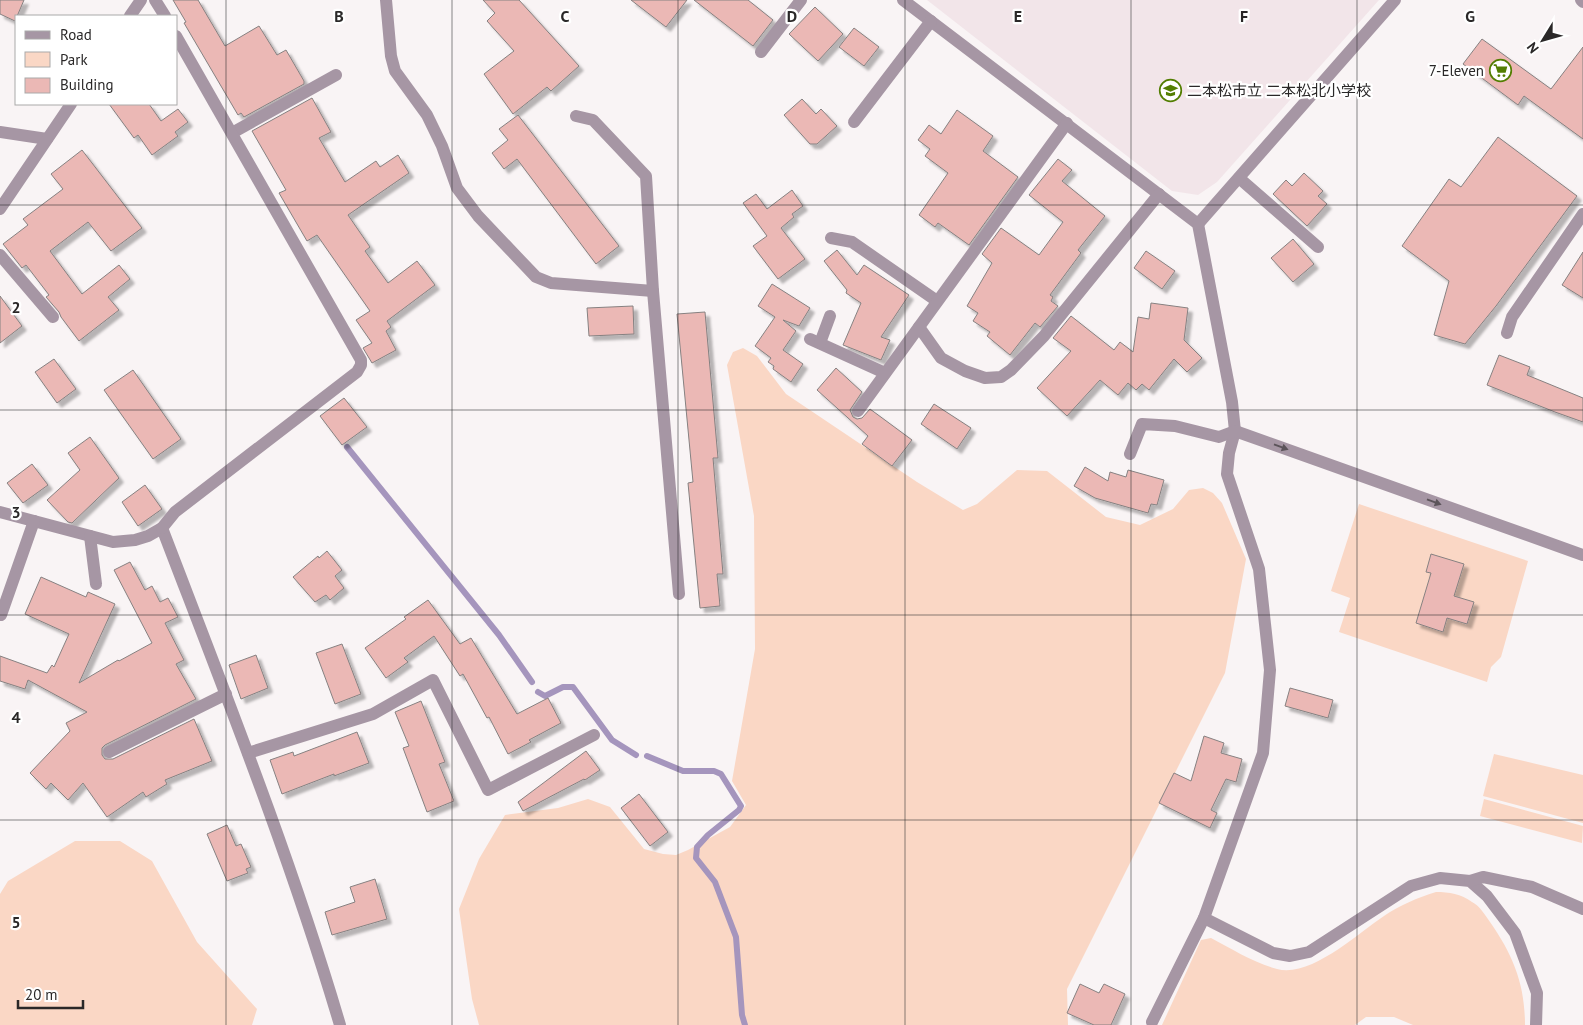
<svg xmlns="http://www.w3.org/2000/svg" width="1583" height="1025" font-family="'PT Sans','Noto Sans JP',sans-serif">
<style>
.built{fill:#f2e5e9}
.green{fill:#fad7c5}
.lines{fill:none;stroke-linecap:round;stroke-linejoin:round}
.stream{stroke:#a595bd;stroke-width:6}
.building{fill:#ebb8b5;stroke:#868181;filter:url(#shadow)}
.minor{stroke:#a696a4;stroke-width:12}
.oneway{fill:#5c545a}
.grid{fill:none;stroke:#2a2828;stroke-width:1;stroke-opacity:0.55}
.labels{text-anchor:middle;stroke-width:4.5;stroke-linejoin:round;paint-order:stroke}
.poi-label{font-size:15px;fill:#2a2828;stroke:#fff;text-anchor:end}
.grid-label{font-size:16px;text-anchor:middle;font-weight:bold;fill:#2a2828;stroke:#fff;stroke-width:4.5;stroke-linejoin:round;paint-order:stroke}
</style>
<defs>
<filter id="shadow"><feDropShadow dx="4.5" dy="4.5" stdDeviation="1" flood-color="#0004"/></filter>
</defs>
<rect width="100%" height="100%" fill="#f9f4f5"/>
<path class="built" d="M927,0h452l-162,182 -19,13 -26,-4z"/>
<g class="green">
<path d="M743,348l14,8 29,38 131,88 46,28 14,-6 40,-34 30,1 59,46 34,8 33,-16 16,-19 14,-2 10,5 9,10 24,56 -21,114 -158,316 1,36h-589l-7,-26 -13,-90 20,-50 26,-44 53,-7 30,-9 22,8 34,42 19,5 13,1 12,-5 42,-23 16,-22 -14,-24 23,-132 -1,-133 -27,-151 6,-13z"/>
<path d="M1359,504l169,57 -27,96 -10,10 -4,15 -148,-50 11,-34 -19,-7z"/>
<path d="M1494,754l89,21v48l-100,-27z"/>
<path d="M1484,799l99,27 -1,17 -102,-27z"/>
<path d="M75,841h45l32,20 45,81 60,67 -5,16h-252v-131l8,-13z"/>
<path d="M1436,892c13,0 25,2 36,10 8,4 13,13 18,20 23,33 35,62 35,103h-112l-19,-8h-28l-11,8h-193l39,-85 10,-2c21,11 43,25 66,31 34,9 81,-36 107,-53 16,-11 33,-18 52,-24z"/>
</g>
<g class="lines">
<g class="stream">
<path d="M347,447l152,188 33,47"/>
<path d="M538,692l7,4 18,-9h10l39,53 24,15"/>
<path d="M647,756l36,15h31l7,3 20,32 -2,4 -31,25 -11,12 -1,11 19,24 21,55 6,78 3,10"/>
</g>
</g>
<g class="building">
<path d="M0,0h24l-9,21 -15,-7z"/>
<path d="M173,0h25l27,46 34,-20 18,29 9,-5 18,31v3l-60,33 -3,-4 -3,2 -54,-92 2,-1z"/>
<path d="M483,0h36l60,66 -28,25 -4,-4 -34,27 -29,-40 30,-23 -27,-30 8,-8z"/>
<path d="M631,0h56l-21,27z"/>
<path d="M694,0h54l25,20 -20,26z"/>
<path d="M815,7l28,27 -25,27 -29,-27z"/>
<path d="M854,28l25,19 -15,19 -25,-19z"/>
<path d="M1482,39l69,50 32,-42v92l-59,-43 -6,9 -55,-41z"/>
<path d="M312,98l19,34 -12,6 26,44 31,-21 4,6 18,-12 11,18 -61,42 22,32 -5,4 23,32 29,-22 18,24 -48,36 4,6 -5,4 10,19 -24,13 -9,-15 9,-5 -16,-23 14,-9 -53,-76 -10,6 -28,-48 7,-3 -34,-59z"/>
<path d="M802,99l14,15 5,-5 16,17 -20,18h-7l-26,-29z"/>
<path d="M109,104h40l12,17 17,-12 10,13 -13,10 3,4 -26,19 -14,-20 -4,3z"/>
<path d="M957,110l36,26 -10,15 35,26 -49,68 -31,-22 -3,4 -16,-12 29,-42 -23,-17 5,-7 -12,-9 11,-15 12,9z"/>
<path d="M518,115l101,131 -23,18 -79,-105 -13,10 -12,-16 16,-13 -9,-11z"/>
<path d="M1498,137l79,59 -81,110 -31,38 -31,-9 15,-54 -47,-35 47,-67 12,8z"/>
<path d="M82,150l60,78 -31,23 -23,-29 -38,29 32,43 37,-29 11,14 -22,18 11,13 -40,31 -18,-24 -2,-5 -13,-15 3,-2 -23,-30 -4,3 -19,-24 25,-19 -5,-6 40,-30 -12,-15z"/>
<path d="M1058,159l14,11 -10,11 43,35 -27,34 3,3 -31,42 3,2 -2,4 7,5 -18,21 -5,-4 -25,32 -23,-19 3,-4 -17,-11 5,-8 -11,-7 25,-43 -10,-9 19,-26 38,27 24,-33 -34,-27z"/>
<path d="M1304,173l19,18 -5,5 9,8 -20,22 -34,-32 13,-14 6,6z"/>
<path d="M792,190l11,16 -11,8 2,3 -13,11 24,31 -27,20 -25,-33 14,-10 -24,-33 13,-9 11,15z"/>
<path d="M1293,239l21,25 -21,18 -22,-24z"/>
<path d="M837,250l20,25 7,-10 45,30 -28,42 9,3 -9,20 -38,-15 18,-42 -15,-10 1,-3 -23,-29z"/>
<path d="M1146,251l29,20 -13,18 -28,-21z"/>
<path d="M1583,252v46l-21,-13z"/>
<path d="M772,284l38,24 -11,18 -16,-6 13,11 -13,19 20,14 -12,18 -18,-13 1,-3 -6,-4 3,-4 -16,-12 20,-29 -17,-11z"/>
<path d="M0,296l22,30 -22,17z"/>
<path d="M1151,303l37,5 -4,32 18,18 -15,14 -13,-13 -25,31 -7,-6 -6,6 -8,-7 -10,12 -18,-15 -33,36 -30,-28 34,-37 -18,-13 18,-22 43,34 6,-8 13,10 5,-35 11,2z"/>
<path d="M633,306l1,28 -45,2 -2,-28z"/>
<path d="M705,312l13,146h-5l10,116h-6l3,32 -20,2 -12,-125 5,-1 -16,-168z"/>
<path d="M1499,355l31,12 -3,8 56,23v24l-28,-10 -68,-27z"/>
<path d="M54,359l22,30 -19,14 -22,-31z"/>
<path d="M836,368l26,24 -12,18 3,7 4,2 5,-1 8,-9 42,31 -20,26 -30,-22 6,-8 -51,-46z"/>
<path d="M133,370l48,69 -28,20 -49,-69z"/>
<path d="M344,398l23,29 -25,18 -22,-29z"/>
<path d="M934,404l37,24 -14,21 -36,-25z"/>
<path d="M90,437l29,41 -47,45 -4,-1 -21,-22 33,-30 -12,-17z"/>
<path d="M32,464l16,21 -25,18 -16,-20z"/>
<path d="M1085,467l23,14 2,-9 16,5 2,-7 36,10 -7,25 -6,-1 -3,9 -53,-15 -21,-12z"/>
<path d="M145,485l17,24 -24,17 -16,-24z"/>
<path d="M327,551l15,19 -7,6 9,12 -14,12 -4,-5 -11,7 -22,-25 25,-21 1,2z"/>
<path d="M1431,554l33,10 -10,32 20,6 -7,22 -20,-6 -4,14 -27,-9 15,-50 -5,-1z"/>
<path d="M130,562l15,28 7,-4 8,16 8,-4 10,19 -13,6 19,37 -8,4 20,35 -91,46 -3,3v7l3,4h8l81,-40 18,42 -47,19 2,4 -21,13 -3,-5 -36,25 -24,-34 -15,17 -17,-17 -5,6 -16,-16 40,-42 -4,-8 21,-11 -59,-32 -3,9 -25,-8v-25l47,17 5,-8 2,2 15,-33 -44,-20 16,-37 45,20 2,-5 27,12 -36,79 39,-23 1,1 33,-18 -38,-73z"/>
<path d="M428,600l32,44 11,-6 46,76 31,-16 13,25 -32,17 2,2 -23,12 -19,-37 -2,1 -24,-44 -3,2 -26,-40 -30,22 4,4 -22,16 -21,-30 41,-29 -2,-2z"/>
<path d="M342,644l19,50 -26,10 -19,-51z"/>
<path d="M256,655l12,33 -27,11 -12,-34z"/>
<path d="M1290,688l43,12 -5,18 -43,-12z"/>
<path d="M421,701l24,61 -6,2 15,37 -27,11 -24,-64 6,-2 -14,-34z"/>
<path d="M357,732l12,31 -35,13v-2l-52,20 -12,-34 23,-8 1,4z"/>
<path d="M1204,736l20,7 -3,10 21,6 -6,23 -10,-3 -15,31 6,3 -7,15 -51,-25 15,-30 17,8z"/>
<path d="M586,751l14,19 -15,10 -1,-1 -61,32 -5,-9z"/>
<path d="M639,794l29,38 -18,14 -29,-38z"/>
<path d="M227,825l9,21 5,-2 10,23 -5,2 2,4 -21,8 -20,-47z"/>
<path d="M375,879l12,40 -55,16 -7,-23 30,-10 -5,-15z"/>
<path d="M1080,984l19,9 5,-9 21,10 -14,31h-17l-27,-12z"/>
</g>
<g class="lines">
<g class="minor">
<path d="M155,0l10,16"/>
<path d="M386,0l5,56 4,15 32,44 15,31 15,42 21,28 58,61 15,6 102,8"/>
<path d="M903,0l295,224 34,178 3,29 -6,22 -2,21 32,95 11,101 -7,83 -59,165 69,35 17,3 19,-4 102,-66 29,-8 30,3 17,15 28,37 22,60 -1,32"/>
<path d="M1581,0l2,2"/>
<path d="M130,16l11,-16"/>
<path d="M761,52l40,-52"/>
<path d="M576,116l17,4 53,56 7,115 26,303"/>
<path d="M854,122l77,-101"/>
<path d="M0,132l47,7"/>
<path d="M232,133l104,-58"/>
<path d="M1239,178l79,69"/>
<path d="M0,209l71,-105"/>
<path d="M1198,224l197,-224"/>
<path d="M831,238l21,4 85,59"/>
<path d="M0,255l53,62"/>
<path d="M919,327l22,31 24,13 20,7 16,-1 10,-7 33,-34 115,-142"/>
<path d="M1507,333l5,-16 71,-103"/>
<path d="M810,339l75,34"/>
<path d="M820,343l10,-27"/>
<path d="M858,411l209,-288"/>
<path d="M1130,454l12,-30 33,2 44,11 16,-6 348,124"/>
<path d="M0,512l113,30 22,-2 13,-4 14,-8c63,165 128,328 178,497"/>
<path d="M162,528l13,-16 182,-140 4,-7v-5l-185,-324"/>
<path d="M90,536l6,48"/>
<path d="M1,615l33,-94"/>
<path d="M109,752l117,-58"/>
<path d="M248,753l125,-39 60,-34 55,110 106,-55"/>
<path d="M1470,881l13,-4 49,10 51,22"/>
<path d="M1152,1022l52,-104"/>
</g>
</g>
<defs><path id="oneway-solid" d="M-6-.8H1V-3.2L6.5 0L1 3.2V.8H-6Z" transform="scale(1.25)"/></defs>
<g class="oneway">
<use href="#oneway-solid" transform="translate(1281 447) rotate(20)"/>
<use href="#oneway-solid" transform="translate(1434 502) rotate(20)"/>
</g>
<path class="grid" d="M226,0v1025M452,0v1025M678,0v1025M905,0v1025M1131,0v1025M1357,0v1025M0,205h1583M0,410h1583M0,615h1583M0,820h1583"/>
<defs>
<symbol id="supermarket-ring" viewBox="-11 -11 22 22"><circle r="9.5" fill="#fff" stroke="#537e02" stroke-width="1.5"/><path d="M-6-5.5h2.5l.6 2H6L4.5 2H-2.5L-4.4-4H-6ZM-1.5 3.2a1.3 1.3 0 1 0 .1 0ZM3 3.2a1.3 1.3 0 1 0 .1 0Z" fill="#537e02"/></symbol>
<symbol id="school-ring" viewBox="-11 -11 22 22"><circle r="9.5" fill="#fff" stroke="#537e02" stroke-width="1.5"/><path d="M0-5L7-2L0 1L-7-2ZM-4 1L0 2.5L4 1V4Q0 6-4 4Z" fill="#537e02"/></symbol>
</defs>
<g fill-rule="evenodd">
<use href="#supermarket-ring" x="1488" y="58" width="25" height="25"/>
<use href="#school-ring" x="1158" y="78" width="25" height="25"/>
</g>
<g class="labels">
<g class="poi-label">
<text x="1484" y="76">7-Eleven</text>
<text x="1187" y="96" text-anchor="start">二本松市立 二本松北小学校</text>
</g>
</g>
<g class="grid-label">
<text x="339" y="22">B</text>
<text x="565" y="22">C</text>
<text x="792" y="22">D</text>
<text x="1018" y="22">E</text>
<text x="1244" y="22">F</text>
<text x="1470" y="22">G</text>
<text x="16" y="313">2</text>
<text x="16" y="518">3</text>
<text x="16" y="723">4</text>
<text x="16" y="928">5</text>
</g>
<rect x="15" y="15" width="162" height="90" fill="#ffffff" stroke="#aaa9a9"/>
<rect x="25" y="31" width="25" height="8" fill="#a696a4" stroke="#aaa9a9"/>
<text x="60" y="40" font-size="15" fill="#2a2828">Road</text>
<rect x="25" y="52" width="25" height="15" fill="#fad7c5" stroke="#aaa9a9"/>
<text x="60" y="65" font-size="15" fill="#2a2828">Park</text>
<rect x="25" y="78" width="25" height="15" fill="#ebb8b5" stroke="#aaa9a9"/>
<text x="60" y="90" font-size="15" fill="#2a2828">Building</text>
<g transform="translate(1543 40) rotate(233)" stroke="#ffffff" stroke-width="4" paint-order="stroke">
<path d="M0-4L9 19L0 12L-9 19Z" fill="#2a2828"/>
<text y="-8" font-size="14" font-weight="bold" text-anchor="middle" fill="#2a2828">N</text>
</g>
<path d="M18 1000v8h65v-8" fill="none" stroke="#2a2828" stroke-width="2.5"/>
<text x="25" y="1000" font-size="15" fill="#2a2828" stroke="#ffffff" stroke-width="4" paint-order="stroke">20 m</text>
</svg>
